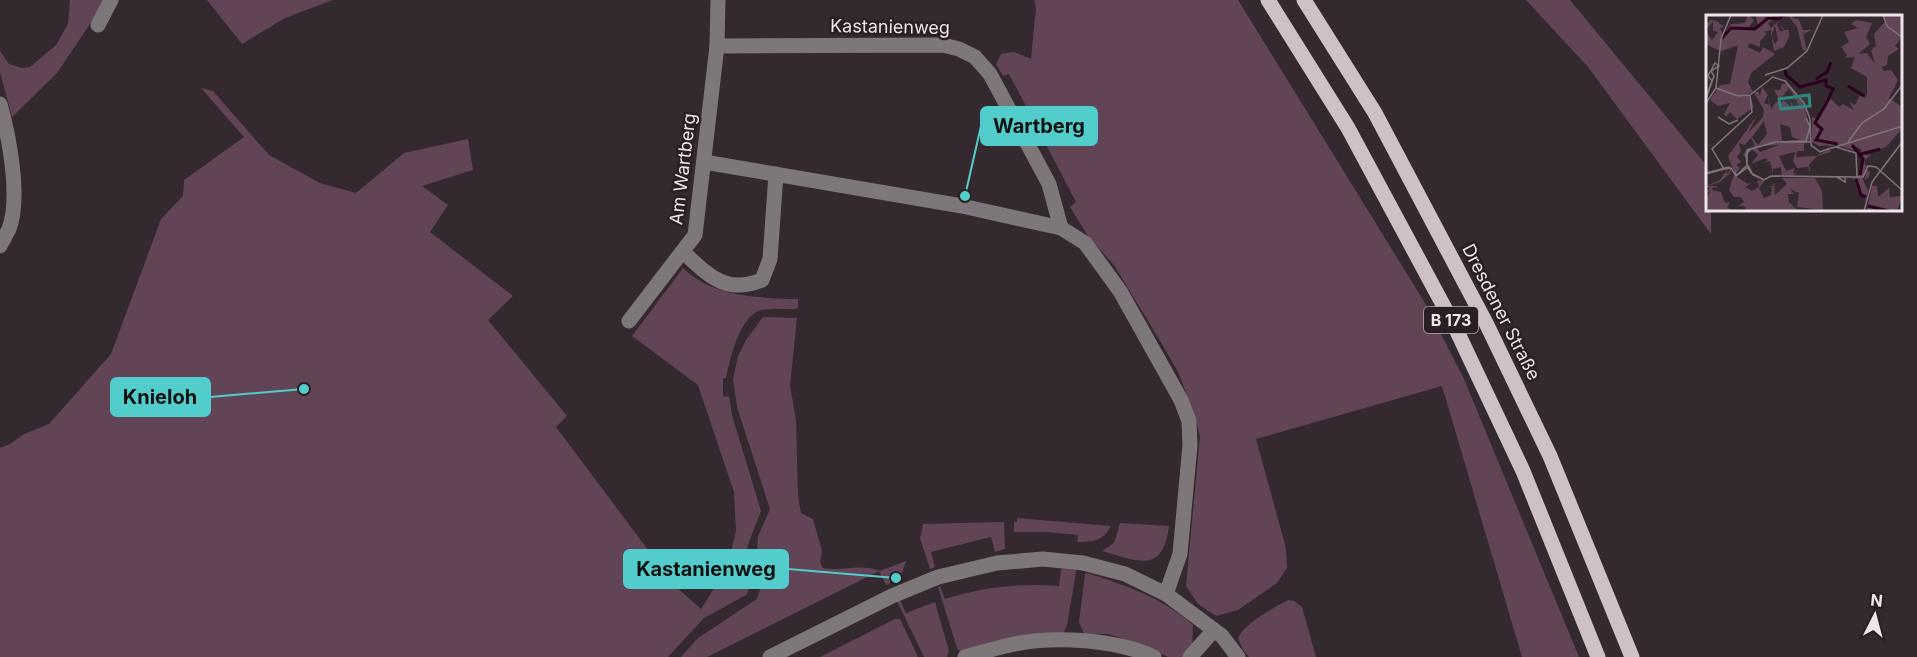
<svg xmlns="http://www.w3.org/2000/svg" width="1917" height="657" font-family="Inter,sans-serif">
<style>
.green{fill:#614455}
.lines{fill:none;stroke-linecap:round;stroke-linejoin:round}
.minor{stroke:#7d777a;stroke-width:15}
.major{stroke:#cdc1c7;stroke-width:15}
.labels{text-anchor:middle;stroke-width:5;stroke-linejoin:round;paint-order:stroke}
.shield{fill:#2a1f25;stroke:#b2aaae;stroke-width:1.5}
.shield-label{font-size:16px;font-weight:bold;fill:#ede5e9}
.street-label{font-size:18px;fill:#ede5e9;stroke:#2a1f25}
.inset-river{fill:none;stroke:#2b021d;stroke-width:3}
.inset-road{fill:none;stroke:#7e7479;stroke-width:1.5}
.view{fill:#308780;fill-opacity:0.15;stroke:#308780;stroke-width:3}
.inset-edge{fill:none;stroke:#ede5e9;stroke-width:3}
.leader{fill:none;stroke:#52cdcc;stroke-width:2}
.callout-dot{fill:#52cdcc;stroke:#2a1f25;stroke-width:2}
.callout{fill:#52cdcc;stroke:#52cdcc;stroke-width:2}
.callout-label{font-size:20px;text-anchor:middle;font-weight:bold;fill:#111}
</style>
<rect width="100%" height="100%" fill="#34292f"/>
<g class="green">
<path d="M70,0h34l-12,21 -35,52 -45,44 -12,-45v-21l9,13 13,4 8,-1 26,-22 12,-21z"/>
<path d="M207,0h126l-48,18 -43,26z"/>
<path d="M1034,0h204l187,303 39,76 115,278h-57l-80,-271 -186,53 30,109 1,20 -10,15 -39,27 -22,6 -18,-12 -12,-18 14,-150 -6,-23 -16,-41 -19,-33 -45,-74 -24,-26 -20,-32 6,-5 -67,-128 -6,2 -7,-12 5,-10 13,-2 17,7 5,-51z"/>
<path d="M1526,0h44l137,166v44h4v24l-123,-167z"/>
<path d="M201,88l12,3 56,64 51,28 36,10 48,-40 64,-14 5,31 -51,16 26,19 -18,27 83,64 -25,24 79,96 -11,11 119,159 26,23 26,-41 9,-37 -2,-39 -36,-107 -66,-49 51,-68c29,29 76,30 115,31v8l-2,2c-11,0 -23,-1 -34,1 -22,4 -32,49 -36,68h-3v19l6,-1 3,19 29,96 -14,36 6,33 -7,15 -42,23 -36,39h-668v-209l10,-4 14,-10 25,-10 62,-70 50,-135 22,-23 1,-16 60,-43z"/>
<path d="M763,317l34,1 -7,68 6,34 2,76 3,17 12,6 9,32 -2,11 3,6c21,4 37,-5 57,3l26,-10 -6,18 -14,6 -7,-14 -172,86h-26l17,-19 59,-39 4,-12 -4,-36 1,-15 12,-27 -33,-102 -4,-28 5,-23 8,-16z"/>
<path d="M1017,518l94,8c-8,15 -18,16 -34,16l1,-7 -31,-3h-33v-10h3z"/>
<path d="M1004,522l1,27 -10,3 -4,-15 -60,15 4,15 -5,2 -10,-31 3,-14z"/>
<path d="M1120,523l49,3c-6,49 -32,35 -67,25l12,-8z"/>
<path d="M1061,569l14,1 1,2 -9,53 -3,7 -6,3 -91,16h-7l-3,-3 -19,-61 2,-1 5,13c38,-12 74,-16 114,-13z"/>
<path d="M1087,573c38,12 76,25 106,52l-1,24 -9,8h-15l-30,-13 -30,-10h-24l-5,-12 6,-48z"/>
<path d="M900,600l6,13 29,-11 14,49 -2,6h-23l-27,-56z"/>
<path d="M1288,600l6,1 8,6 14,50h-67l-6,-7 -5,-12c7,-15 35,-30 50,-38z"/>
<path d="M895,619h5l18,38h-98z"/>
</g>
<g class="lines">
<g class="minor">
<path d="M98,25l13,-25"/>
<path d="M717,46l226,-1 16,4 16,8 15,17 59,110 12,44"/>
<path d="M0,104c9,32 21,94 9,125 -3,6 -6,11 -9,17"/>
<path d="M704,162l258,44 99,22 24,15 35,48 61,109 8,21 1,24 -10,109 -14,40"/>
<path d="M683,252c25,23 43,43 79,28l8,-21 6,-85"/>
<path d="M629,321l66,-86 22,-189 1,-46"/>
<path d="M770,657l122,-61 46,-19 59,-14 46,-4 40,4 42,11 41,20 56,42 16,21"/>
<path d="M965,657c18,-5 37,-11 55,-14 39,-7 97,-3 134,14"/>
<path d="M1190,657l24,-27"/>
</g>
<g class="major">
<path d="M1268,0l80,128 107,199 68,144 75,186"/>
<path d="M1304,0l71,113 112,212 63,131 82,201"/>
</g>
</g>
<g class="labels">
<rect class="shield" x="1424" y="307" width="54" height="26" rx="4.5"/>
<g class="shield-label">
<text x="1451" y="326">B 173</text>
</g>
<g class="street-label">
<text transform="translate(890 27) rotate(1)" y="6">Kastanienweg</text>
<text transform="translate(683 169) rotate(-83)" y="6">Am Wartberg</text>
<text transform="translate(1501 312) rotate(63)" y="6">Dresdener Straße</text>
</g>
</g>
<g transform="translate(1706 15)">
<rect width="196" height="196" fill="#34292f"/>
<path d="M42,0l6,5 -7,10 14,-5 -3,1 -2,-11h25l-12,2 4,3 -5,3 3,5 10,-9 -4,5 3,7h4l-2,-2 -1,-5 3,6h5v7l-5,10 -10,4 -2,-13 3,6 3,-4 -3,-14 -4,11v-7l-7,2 3,2 -7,7v6l-11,-4 -1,4 12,6 3,-6 12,7 -24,19 -3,9 5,10 -8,3h4l5,12 -17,12 -7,-7 -4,5 -2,-3 6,-11 -12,3 -8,-6 10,-15 10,-1 8,-39 -16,6 -9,-3 -7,-5v-12l6,9 6,-8 -5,-1v-9l-7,7v-4l4,-5 7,1 7,6 -4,1 3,7 8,-11 14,-1zM82,0l11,1 -8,1 8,3 4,10h9l-9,4 4,16 -4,1 -6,-24zM177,0h19v22l-7,9 4,3 -11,7 -1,9 -5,2 1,4 8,-1 7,10 -9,18 13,9v22l-16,18 -23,7 8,1 -7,6 2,5 4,-1 3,1 1,-1 -1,1h-5l-3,3 5,3 -1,5 -5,3 2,-5 -4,2 6,14 -2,9 -9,-11 -1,-9 -5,-1 7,-2 5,-18 -2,-10 -9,-4 4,6 -20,-6 -8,2 3,5 -14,4 -8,9 2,9 -3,-7 -11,1 -4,-7 2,-9 -16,4 7,15 9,-3 -2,6 4,-2 -3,4 -12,-1 -1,-8 -8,2v5l-3,-13 -8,2 6,-3 -3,-2 -14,6 7,-9 -7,-7 -5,9 -3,-2 4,-6 8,-3 -4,-8 -6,7 -6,-2 2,8 -4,6 4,5 -5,3 4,3 -5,6 -7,-18 30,-42 -10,19 15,-16 1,-7 -10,-17 4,-2 2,5 2,-9 6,8 -4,8 5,2 -1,-9 3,13 6,-8 4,4 2,-5 8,7v-5l2,4 6,-1 -10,-17 -9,12 -6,-10h6l2,-6h6l17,22 5,26 -1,9 -5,1 5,1h-5v8h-7l-1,6 20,-1 10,-5 3,-6 -10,1 -7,-4v-25l5,2 6,-14 8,-6 8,8 4,-3 11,6 -5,-8 6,3 5,-10 5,3 2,-4v-17l-16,-9 4,-11 -10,1 2,-3 -6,-8 8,-5 -5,-10 14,-4 -7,-4 5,-4 16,3 -6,14 4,7 -12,10 9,-1 8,11 -4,-14 5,-4 -2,-12 11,-12zM58,106l3,13 -9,11 -6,-8zM74,109l10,3 2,10 8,3 -17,1 1,1h-9l-14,4 18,-1 -19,7 -4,-5 26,-6zM22,153l-2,7 5,-6 -1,4 -10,9 -13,4h9l2,2 -5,-1 -1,3 9,2 4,11 4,-1 1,1 -3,5 11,3h-30l-2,-13 5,-7 -5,2 4,-5 -4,-2 14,-6zM28,160l14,9 5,-2 -8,5 7,4 7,-4 -2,-6 8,-1 -6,8 5,10 7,-3 1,-8 -5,-1h6l1,-4 1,13 12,-11 -5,-6h33l7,13 1,19 -26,-3 2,-14 -9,-4 4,5h-6l1,8 9,9h-51l-3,-5h-6l6,-4 -3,-5h-7l-5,-7zM166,171h5l1,11 11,-9 1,9 12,-1 -5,15 -30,-1z" fill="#614455" fill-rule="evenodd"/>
<path class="inset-river" d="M16,23l9,-10 24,1 13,-11 11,1 4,-4M79,55l1,5 14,12 26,-7v6l7,3 -6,13M110,64l11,-7 4,-10M142,71l16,10M121,87l-12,21 7,6 -6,11 22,4M146,130l11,14 -3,16M155,139l19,-5M150,164l5,16 5,2M162,191l21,5"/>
<path class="inset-road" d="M177,0l4,11 16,12M9,48l4,3 -8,5 3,5 -6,17 -1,3h-1l6,-15 -4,-5zM59,60l22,-7 20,-17 16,-36M10,73l22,8 12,-1M0,88l10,-15 5,-49 10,-24M12,102l11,7 9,-4M100,103l4,9 -4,14 -31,1 -28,8v16l4,7 13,7 7,-4 66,1 8,5v-4M142,127l14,-19 22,-14 19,-25M130,132l20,6 1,24h6l5,-11 8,1 27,24M113,137l84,-26M42,150l5,10 11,5 7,-4 86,1M41,151l-1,-12 5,-5 25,-7h34M18,154l7,-1 5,8 12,-9M0,158l23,-6 8,8 9,-9M0,159l18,-5 -12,-20 40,-37 -2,-17 23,-18 12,4 19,22 6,16 1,26 9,7M158,196l8,-29 31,-41"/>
<path class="view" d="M103,80l1,11 -29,3 -2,-10z"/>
<rect width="196" height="196" class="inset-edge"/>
</g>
<path class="leader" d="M965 196L981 126M304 389L210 397M896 578L788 569"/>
<g class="callout-dot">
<circle cx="965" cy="196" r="6"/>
<circle cx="304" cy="389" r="6"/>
<circle cx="896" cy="578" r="6"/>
</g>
<g class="callout">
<rect x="981" y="107" width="116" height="38" rx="6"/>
<rect x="111" y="378" width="99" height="38" rx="6"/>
<rect x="624" y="550" width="164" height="38" rx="6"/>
</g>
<g class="callout-label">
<text x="1039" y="133">Wartberg</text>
<text x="160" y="404">Knieloh</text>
<text x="706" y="576">Kastanienweg</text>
</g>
<g transform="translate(1875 615) rotate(6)" stroke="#2a1f25" stroke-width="4.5" paint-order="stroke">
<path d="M0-4.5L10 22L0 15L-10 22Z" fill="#ede5e9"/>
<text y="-9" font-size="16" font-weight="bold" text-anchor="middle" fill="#ede5e9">N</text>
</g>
</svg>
